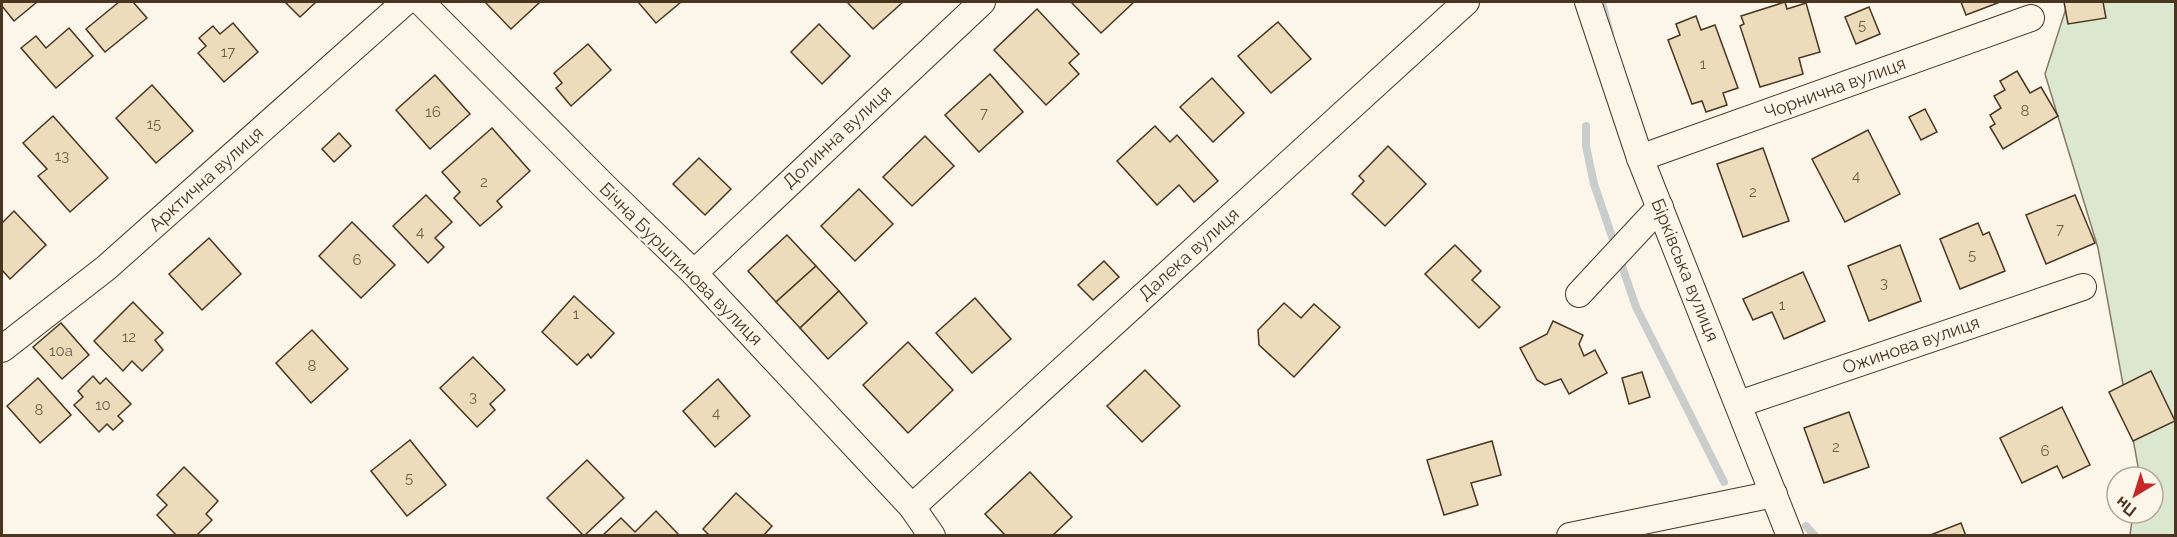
<svg xmlns="http://www.w3.org/2000/svg" width="2177" height="537" font-family="Raleway,sans-serif">
<style>
.green{fill:#dce7d0;stroke:#887966;stroke-width:1.5}
.lines{fill:none;stroke-linecap:round;stroke-linejoin:round}
.stream{stroke:#c9cecd;stroke-width:8}
.building{fill:#ecdcbc;stroke:#4a3520;stroke-width:1.5}
.minor-casing{stroke:#4a3520;stroke-width:28}
.minor{stroke:#fbf6e9;stroke-width:26}
.labels{text-anchor:middle;stroke-width:4.5;stroke-linejoin:round;paint-order:stroke}
.number-label{font-size:15px;fill:#725f47}
.street-label{font-size:18px;fill:#4a3520;stroke:#fbf6e9}
</style>
<rect width="100%" height="100%" fill="#fbf6e9"/>
<path class="green" d="M2068,2h107v533h-45l3,-22h20v-36h-16l1,-11 -40,-218 -53,-174z"/>
<g class="lines">
<g class="stream">
<path d="M1602,2l8,31"/>
<path d="M1586,126v20l8,38 42,123 88,175"/>
<path d="M1806,526l9,10"/>
</g>
</g>
<g class="building">
<path d="M2,2h35l-23,19 -12,-15z"/>
<path d="M119,2h14l14,16 -42,34 -19,-23z"/>
<path d="M285,2h31l-16,15z"/>
<path d="M485,2h55l-29,27z"/>
<path d="M638,2h43l-25,21z"/>
<path d="M847,2h56l-30,27z"/>
<path d="M1071,2h63l-33,31z"/>
<path d="M1785,2l2,7 19,-6 14,49 -21,6 4,16 -43,13 -20,-61 4,-2 -3,-8z"/>
<path d="M1961,2h39l-34,13z"/>
<path d="M2064,2h39l3,16 -38,6z"/>
<path d="M1869,7l11,27 -24,10 -11,-27z"/>
<path d="M1037,9l42,45 -10,9 10,11 -33,31 -52,-55z"/>
<path d="M1696,16l5,14 14,-5 23,63 -15,5 4,12 -21,7 -4,-11 -10,3 -24,-64 12,-5 -4,-11z"/>
<path d="M1278,22l33,37 -40,34 -33,-37z"/>
<path d="M233,23l25,29 -34,30 -26,-29 8,-7 -7,-8 14,-12 7,8z"/>
<path d="M819,24l31,32 -28,28 -31,-32z"/>
<path d="M69,28l24,28 -37,32 -35,-40 15,-12 10,12z"/>
<path d="M588,44l23,26 -40,36 -15,-18 6,-5 -8,-10z"/>
<path d="M2017,71l13,22 11,-6 17,29 -55,33 -13,-22 5,-3 -5,-9 11,-7 -7,-12 11,-6 -5,-9z"/>
<path d="M990,74l33,38 -44,40 -34,-37z"/>
<path d="M435,75l35,39 -40,35 -34,-39z"/>
<path d="M1212,78l32,35 -31,29 -33,-35z"/>
<path d="M152,85l41,46 -37,32 -40,-45z"/>
<path d="M1925,109l12,23 -16,8 -12,-23z"/>
<path d="M53,116l55,62 -38,34 -32,-36 9,-7 -24,-26z"/>
<path d="M1155,126l15,16 7,-7 41,46 -24,21 -15,-17 -22,20 -40,-44z"/>
<path d="M492,128l38,43 -33,30 5,6 -22,19 -26,-28 6,-6 -18,-20z"/>
<path d="M1868,130l32,64 -55,28 -33,-63z"/>
<path d="M339,133l12,13 -17,16 -12,-13z"/>
<path d="M925,136l29,30 -42,40 -29,-29z"/>
<path d="M1388,146l38,38 -41,42 -33,-32 12,-13 -5,-5z"/>
<path d="M1763,148l26,73 -46,16 -26,-73z"/>
<path d="M699,158l32,31 -26,26 -32,-31z"/>
<path d="M859,189l34,35 -38,37 -34,-35z"/>
<path d="M426,195l26,27 -17,16 9,9 -16,16 -35,-37z"/>
<path d="M2075,195l20,48 -49,21 -20,-49z"/>
<path d="M14,211l32,34 -36,34 -8,-9v-47z"/>
<path d="M352,222l43,43 -34,33 -42,-42z"/>
<path d="M1978,223l5,12 6,-3 16,39 -45,18 -20,-50z"/>
<path d="M787,235l29,31 -40,36 -28,-31z"/>
<path d="M209,238l32,36 -39,36 -33,-36z"/>
<path d="M1455,245l26,26 -9,9 28,27 -21,21 -54,-54z"/>
<path d="M1900,245l21,56 -52,20 -21,-55z"/>
<path d="M1104,261l15,16 -26,23 -15,-15z"/>
<path d="M816,266l23,25 -39,37 -24,-26z"/>
<path d="M1803,272l22,49 -41,18 -12,-27 -19,8 -10,-21z"/>
<path d="M839,291l28,32 -39,36 -28,-31z"/>
<path d="M574,296l40,37 -23,25 -3,-4 -11,11 -35,-33z"/>
<path d="M975,298l36,41 -39,34 -36,-40z"/>
<path d="M133,302l30,31 -8,7 8,10 -21,21 -10,-10 -9,10 -29,-30z"/>
<path d="M1284,303l17,15 13,-14 26,23 -46,50 -35,-32 -1,-15z"/>
<path d="M1553,321l30,14 -4,9 5,12 11,-6 12,23 -38,21 -8,-15 -16,6 -8,-5 -17,-32 27,-14z"/>
<path d="M61,323l28,32 -27,24 -29,-32z"/>
<path d="M312,330l36,39 -37,34 -35,-40z"/>
<path d="M908,342l45,48 -45,43 -45,-48z"/>
<path d="M473,357l32,33 -15,14 5,6 -18,17 -37,-39z"/>
<path d="M1145,370l35,36 -38,36 -35,-36z"/>
<path d="M2151,371l24,50 -42,20 -24,-49z"/>
<path d="M1642,372l8,25 -21,7 -7,-26z"/>
<path d="M93,376l7,8 6,-6 25,26 -13,12 5,5 -10,9 -6,-6 -8,8 -25,-27 9,-8 -5,-6z"/>
<path d="M38,378l33,37 -31,28 -33,-37z"/>
<path d="M718,379l32,37 -35,31 -32,-36z"/>
<path d="M2062,407l28,58 -27,13 -6,-12 -35,17 -22,-45z"/>
<path d="M1849,412l20,55 -45,16 -20,-55z"/>
<path d="M410,440l36,45 -39,31 -36,-45z"/>
<path d="M1492,441l9,34 -30,8 7,22 -34,10 -17,-55z"/>
<path d="M587,460l37,38 -40,38 -37,-38z"/>
<path d="M184,467l34,34 -12,13 6,6 -16,16h-19l-20,-21 10,-10 -10,-10z"/>
<path d="M1030,472l42,45 -20,19h-46l-21,-22z"/>
<path d="M736,493l36,33 -9,10h-53l-7,-7z"/>
<path d="M656,511l24,25h-78l19,-18 14,14z"/>
<path d="M1961,523l5,13h-38z"/>
</g>
<g class="lines">
<defs>
<g id="minor">
<path d="M421,2l183,184 90,87 218,234 20,29"/>
<path d="M1588,2l52,156 150,378"/>
<path d="M1640,158l391,-140"/>
<path d="M694,273l288,-271"/>
<path d="M1579,294l81,-87"/>
<path d="M2,349l104,-81 299,-266"/>
<path d="M1739,404l344,-117"/>
<path d="M912,507l554,-505"/>
<path d="M1570,536l204,-42"/>
</g>
</defs>
<use href="#minor" class="minor-casing"/>
<use href="#minor" class="minor"/>
</g>
<g class="labels">
<g class="number-label">
<text x="1862" y="30">5</text>
<text x="228" y="57">17</text>
<text x="1703" y="69">1</text>
<text x="2025" y="116">8</text>
<text x="433" y="117">16</text>
<text x="984" y="118">7</text>
<text x="154" y="129">15</text>
<text x="62" y="161">13</text>
<text x="1856" y="181">4</text>
<text x="484" y="187">2</text>
<text x="1753" y="197">2</text>
<text x="2060" y="234">7</text>
<text x="420" y="237">4</text>
<text x="1972" y="260">5</text>
<text x="357" y="265">6</text>
<text x="1884" y="288">3</text>
<text x="1782" y="310">1</text>
<text x="576" y="319">1</text>
<text x="129" y="342">12</text>
<text x="61" y="356">10а</text>
<text x="312" y="371">8</text>
<text x="473" y="402">3</text>
<text x="103" y="410">10</text>
<text x="39" y="415">8</text>
<text x="716" y="418">4</text>
<text x="1836" y="452">2</text>
<text x="2045" y="456">6</text>
<text x="409" y="483">5</text>
</g>
<g class="street-label">
<text transform="translate(1835 88) rotate(-20)" y="6">Чорнична вулиця</text>
<text transform="translate(837 137) rotate(-43)" y="6">Долинна вулиця</text>
<text transform="translate(206 179) rotate(-42)" y="6">Арктична вулиця</text>
<text transform="translate(1189 254) rotate(-42)" y="6">Далека вулиця</text>
<text transform="translate(681 264) rotate(45)" y="6">Бічна Бурштинова вулиця</text>
<text transform="translate(1685 270) rotate(68)" y="6">Бірківська вулиця</text>
<text transform="translate(1911 345) rotate(-19)" y="6">Ожинова вулиця</text>
</g>
</g>
<rect width="2177" height="537" fill="none" stroke="#4a3520" stroke-width="6"/>
<g transform="translate(2135 495) rotate(218)"><circle r="28" fill="#fbf6e9" stroke="#b4a999" stroke-width="1.5"/>
<path d="M0-4.5L10 22L0 15L-10 22Z" fill="#c62828"/>
<text y="-9" font-size="16" font-weight="bold" text-anchor="middle" fill="#4a3520">Пн</text>
</g>
</svg>
